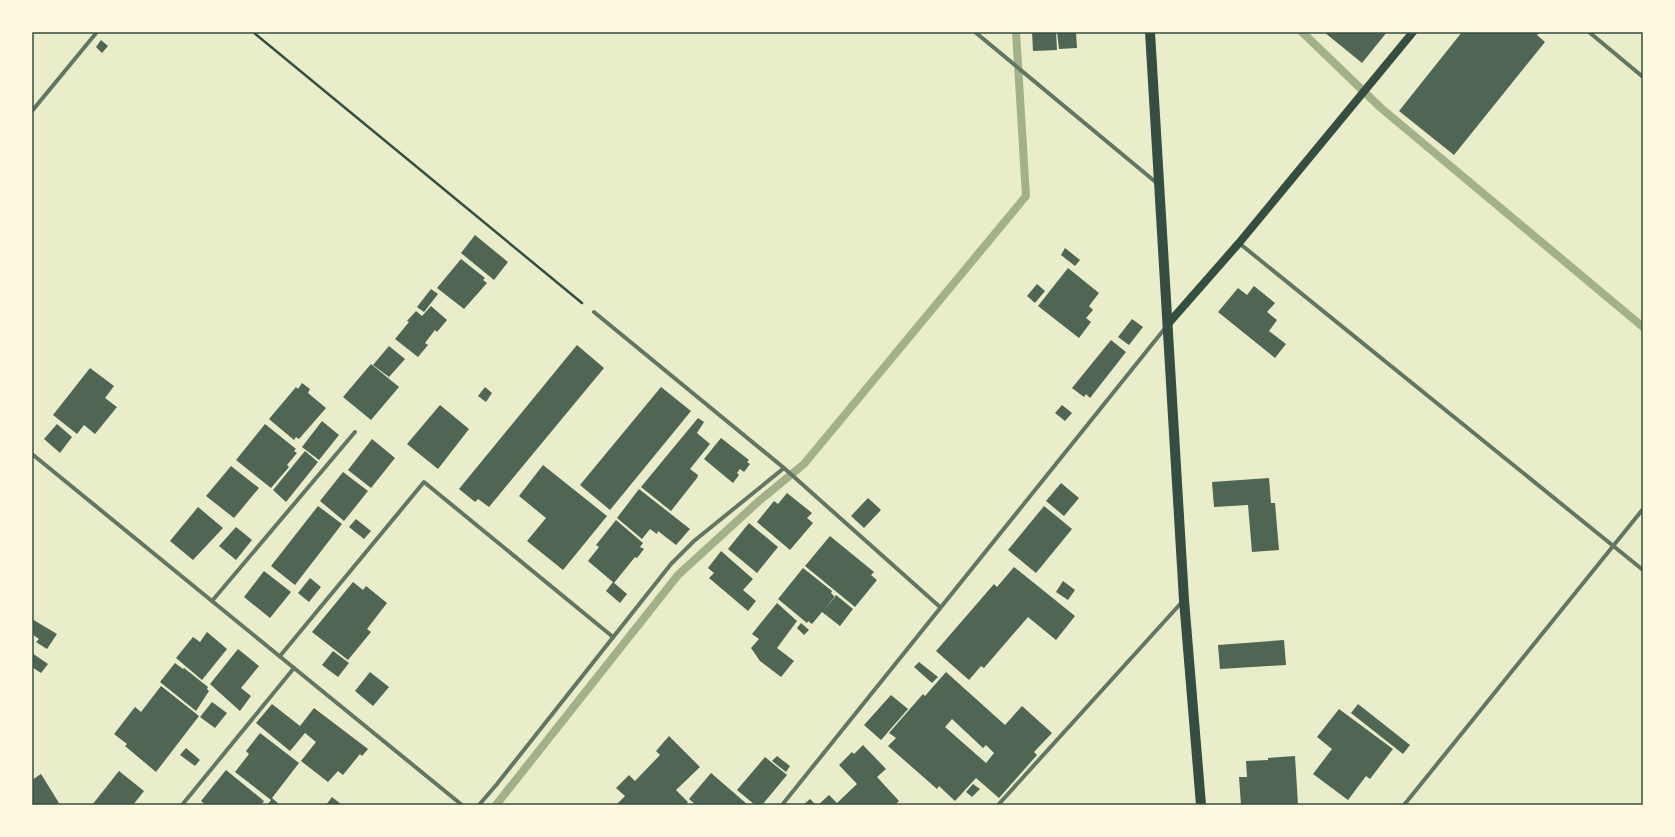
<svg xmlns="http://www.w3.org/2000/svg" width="1675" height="837" font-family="'Libre Baskerville',serif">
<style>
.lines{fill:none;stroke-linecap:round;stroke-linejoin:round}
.stream{stroke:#a3b18a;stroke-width:8}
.building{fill:#4f6655;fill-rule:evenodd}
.path{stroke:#344e41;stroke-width:2.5}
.minor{stroke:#617663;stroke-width:4}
.secondary{stroke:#344e41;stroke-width:8}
.primary{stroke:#344e41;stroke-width:10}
.neatline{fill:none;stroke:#344e41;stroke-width:1.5}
</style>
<rect width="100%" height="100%" fill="#e9edc9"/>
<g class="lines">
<g class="stream">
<path d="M1302,32l79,76 262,219"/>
<path d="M496,805l182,-230 81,-74 45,-37 222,-268 -10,-164"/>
</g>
</g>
<g class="building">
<path d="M1032,32h24l1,18 -24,1z"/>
<path d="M1057,32h19l1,16 -18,1z"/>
<path d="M1324,32h63l-25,31z"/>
<path d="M1462,32h78l-3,3 8,7 -91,113 -55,-44z"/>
<path d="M101,40l7,6 -6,7 -6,-6z"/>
<path d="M475,235l33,27 -14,18 -33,-27z"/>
<path d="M1065,248l15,12 -5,6 -14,-11z"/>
<path d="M461,259l24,19 -2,2 4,3 -23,26 -27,-21z"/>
<path d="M1068,268l31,25 -10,13 4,4 -7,8 5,4 -12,16 -41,-32z"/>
<path d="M1037,284l8,7 -10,12 -8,-7z"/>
<path d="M1254,286l21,17 -8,9 10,8 -8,11 17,13 -11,14 -57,-46 20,-24 9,7z"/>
<path d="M431,289l7,5 -14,18 -7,-5z"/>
<path d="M431,306l16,14 -10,12 -2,-2 -10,13 3,2 -10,12 -23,-18 14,-17 -2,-1 9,-10 6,5z"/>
<path d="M1132,319l11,8 -14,18 -11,-8z"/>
<path d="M1111,340l15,12 -36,46 -4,-4 -2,3 -12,-9z"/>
<path d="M577,345l27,23 -115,139 -11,-8 -3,3 -16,-13z"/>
<path d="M389,346l16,13 -16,18 -16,-12z"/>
<path d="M371,364l28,23 -28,33 -28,-23z"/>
<path d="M90,368l24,18 -9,12 12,9 -22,27 -11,-9 -7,9 -24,-19z"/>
<path d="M302,383l8,6 -2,4 18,15 -27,31 -3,-2 -2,3 -25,-21 27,-32 2,2z"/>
<path d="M485,387l7,6 -6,9 -8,-6z"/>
<path d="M661,387l30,24 -81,99 -30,-25z"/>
<path d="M440,405l29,24 -31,40 -31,-25z"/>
<path d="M1062,405l10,8 -7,8 -10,-8z"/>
<path d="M698,418l6,4 -7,11 13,11 -20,25 8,6 -1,3 -26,33 -30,-24z"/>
<path d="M322,421l17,14 -20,25 -17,-13z"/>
<path d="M57,424l15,13 -12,16 -16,-14z"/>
<path d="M265,424l31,25 -2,2 3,2 -10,12 2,2 -18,21 -35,-28z"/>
<path d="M721,438l28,22 -2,2 3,2 -6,8 -4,-3 -3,4 2,2 -6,8 -29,-24z"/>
<path d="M372,439l23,19 -24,30 -23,-18z"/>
<path d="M305,451l13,11 -32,40 -13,-12z"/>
<path d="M543,465l64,51 -44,54 -36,-29 19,-23 -27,-22z"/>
<path d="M231,466l28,22 -25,30 -28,-22z"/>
<path d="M343,472l25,19 -24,30 -24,-20z"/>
<path d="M1269,478l2,25h4l4,47 -27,2 -4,-47 -34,2 -2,-25z"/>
<path d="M1061,483l18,15 -15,18 -18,-15z"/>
<path d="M639,489l51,40 -14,16 -18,-14 -1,3 -7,-5 -8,10 -25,-21z"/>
<path d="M787,493l25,20 -5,5 6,5 -23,27 -33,-28 17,-21 4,3z"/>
<path d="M868,498l13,12 -17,18 -13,-12z"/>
<path d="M318,506l24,18 -47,61 -24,-19z"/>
<path d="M1044,506l28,23 -36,44 -28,-23z"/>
<path d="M198,507l25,21 -30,32 -23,-19z"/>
<path d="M356,519l15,12 -7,8 -15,-12z"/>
<path d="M616,520l27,23 -3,4 4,2 -7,9 -2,-1 -21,26 -26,-22 11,-14 -3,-2z"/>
<path d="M749,523l29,24 -21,26 -29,-24z"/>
<path d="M236,527l16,13 -16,20 -17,-14z"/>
<path d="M830,536l44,36 -3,3 6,5 -22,27 -50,-41z"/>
<path d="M721,551l32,28 -10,11 13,11 -8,10 -39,-33 5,-5 -6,-5z"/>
<path d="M1014,567l61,49 -19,24 -28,-23 -44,51 -3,-2 -12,14 -33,-29 58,-67 3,3z"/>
<path d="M803,568l29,23 -1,2 4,4 -11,13 12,-15 17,14 -13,17 -18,-14 -10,12 -4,-3 -1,2 -29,-24z"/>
<path d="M264,571l27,21 -21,26 -26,-21z"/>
<path d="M310,578l11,9 -12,15 -11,-9z"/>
<path d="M1063,581l12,9 -7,10 -12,-8z"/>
<path d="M353,582l10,8 3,-4 21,17 -20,26 4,3 -23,28 -36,-28z"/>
<path d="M613,582l14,12 -7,9 -14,-12z"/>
<path d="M777,603l20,18 -20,27 17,13 -13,16 -21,-16 -9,-13 8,-9 -7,-5z"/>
<path d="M32,619l25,15 -10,15 -11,-7 3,-3 -7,-5z"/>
<path d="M801,623l8,7 -5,5 -7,-7z"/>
<path d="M207,632l20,17 -25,31 -26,-22 17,-21 7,5z"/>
<path d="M1284,640l2,25 -66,4 -2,-24z"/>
<path d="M238,649l21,17 -18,22 10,8 -11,15 -30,-27z"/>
<path d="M333,651l16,12 -11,14 -16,-12z"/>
<path d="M32,653l16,11 -7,9 -9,-6z"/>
<path d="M919,662l19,15 -6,6 -18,-16z"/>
<path d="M175,663l8,6 1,-1 24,19 -1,2 2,2 -13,20 -36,-29z"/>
<path d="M370,672l19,15 -16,19 -18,-15z"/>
<path d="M946,672l59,53 17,-19 30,27 -18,19 3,3 -38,43 -23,-20 -21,23 -16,-15 -2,3 -49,-43 8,-8 -7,-5 34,-39 2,2zM952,719l31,29 3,-3 8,8 -8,10 -41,-36z"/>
<path d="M161,686l38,30 -43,56 -31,-26 2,-2 -13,-10 21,-27 6,5z"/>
<path d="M891,695l17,14 -27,31 -17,-15z"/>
<path d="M212,702l15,11 -12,15 -15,-11z"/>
<path d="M272,704l28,22 14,-18 54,41 -6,7 -2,-2 -17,21 -5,-4 -10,11 -27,-21 15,-19 -11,-9 -15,18 -34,-28z"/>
<path d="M1358,704l52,41 -7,9 -52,-41z"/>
<path d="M1339,709l54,40 -23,30 -4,-3 -18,24 -35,-26 19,-25 -15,-12z"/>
<path d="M260,733l39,30 -27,35 8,7h-11l-1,-1 3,-4 -36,-28 14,-18 -3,-3z"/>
<path d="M669,736l31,31 -24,23 12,12 -3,3h-69l9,-9 -9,-8 13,-13 6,6 25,-26 -4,-4z"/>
<path d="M863,745l23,24 -9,8 22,24 -4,4h-77l11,-10 8,8 20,-19 -18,-19 13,-13 2,2z"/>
<path d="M186,748l14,12 -5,6 -15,-11z"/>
<path d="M777,756l13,10 -4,6 -14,-11z"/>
<path d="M1295,756l3,49h-57l-2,-28h8l-1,-16 22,-1v-2z"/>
<path d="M765,757l22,18 -25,30h-7l-18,-15z"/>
<path d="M226,770l38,31 -3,4h-55l-5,-4z"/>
<path d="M119,771l25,20 -11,14h-41z"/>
<path d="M711,773l37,32h-52l-7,-6z"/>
<path d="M41,774l18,29 -3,2h-24v-25z"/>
<path d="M973,784l7,5 -8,8 -6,-5z"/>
<path d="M332,797l10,8h-16z"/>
<path d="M810,799l6,6h-13z"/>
</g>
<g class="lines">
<path class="path" d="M253,32l329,271"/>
<g class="minor">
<path d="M975,32l183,152"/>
<path d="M1589,32l54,45"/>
<path d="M32,111l65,-79"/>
<path d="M1239,243l404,327"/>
<path d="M594,312l190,156 156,139"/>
<path d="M32,454l262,214 -112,137"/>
<path d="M212,601l143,-169"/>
<path d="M280,656l144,-174 189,155"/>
<path d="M294,668l168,137"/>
<path d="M479,805l18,-21 174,-220 23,-23 90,-73"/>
<path d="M782,805l384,-478"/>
<path d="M998,805l184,-203"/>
<path d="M1404,805l239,-296"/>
</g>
<path class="secondary" d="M1167,325l72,-82 174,-211"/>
<path class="primary" d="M1150,32l34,568 17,205"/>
</g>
<rect width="1675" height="837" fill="none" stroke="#fefae0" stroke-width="66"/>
<rect x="33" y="33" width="1609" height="771" class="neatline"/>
</svg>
